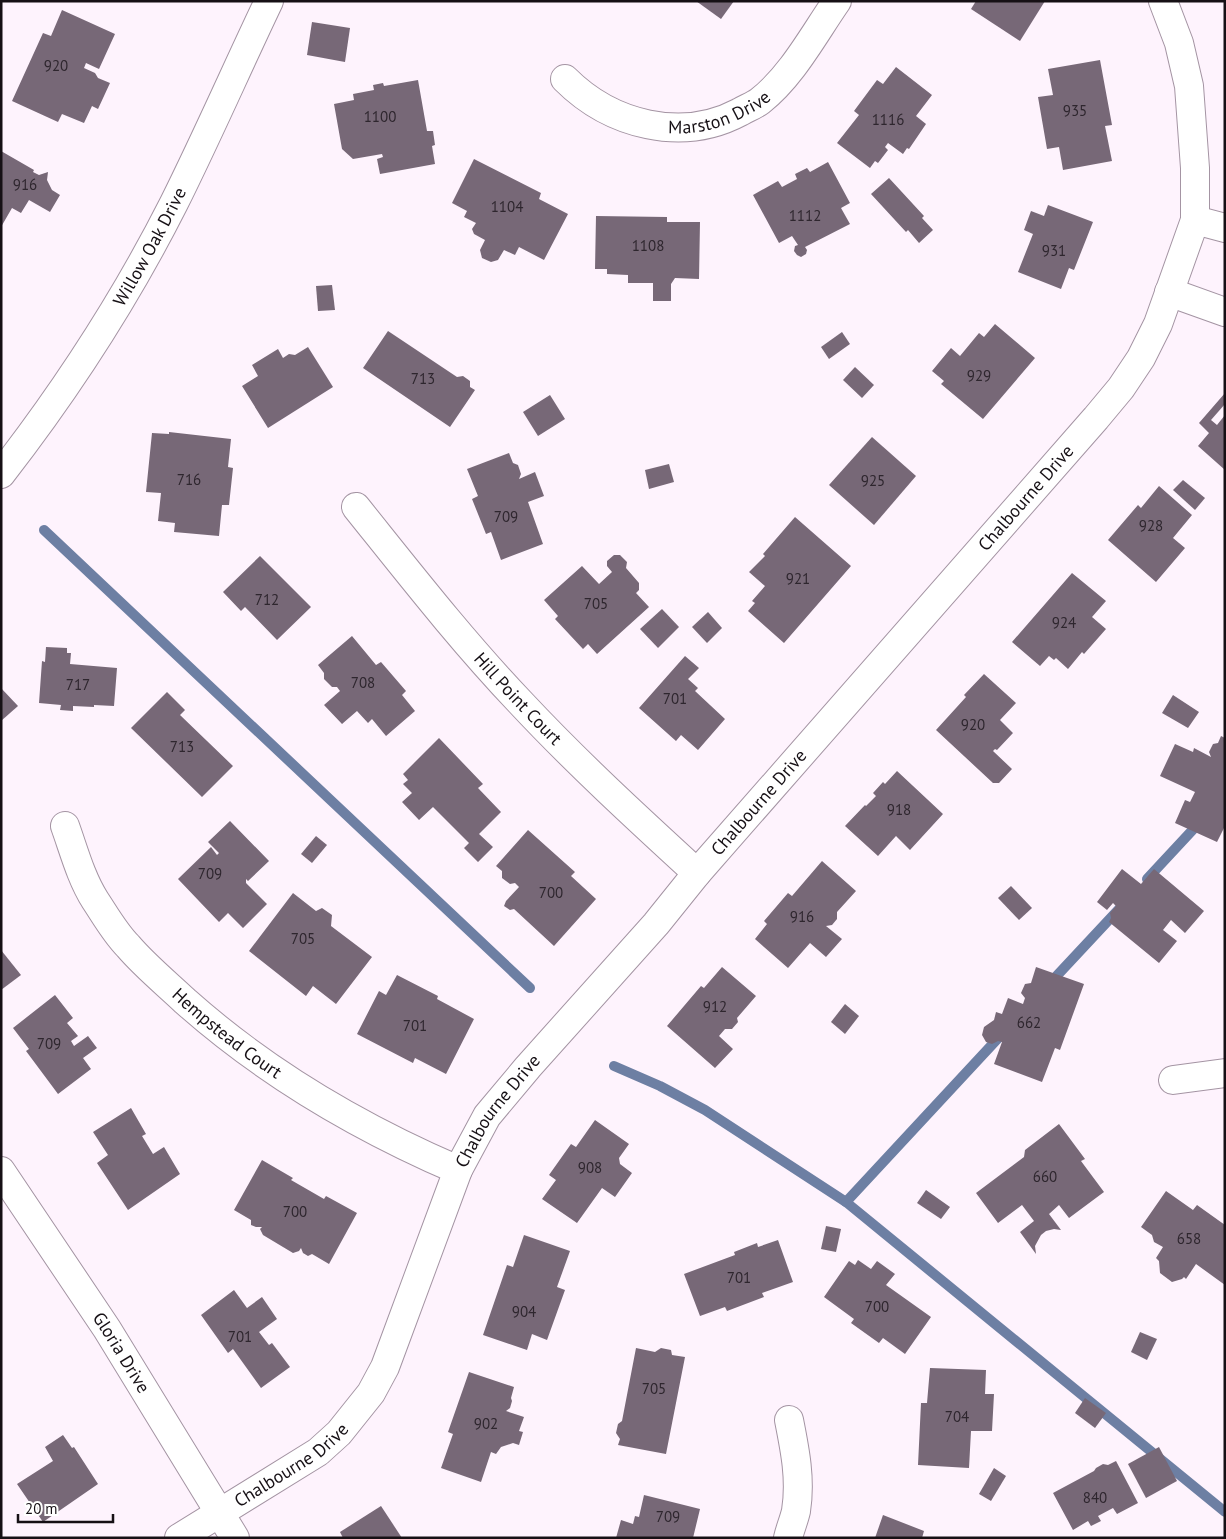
<svg xmlns="http://www.w3.org/2000/svg" width="1226" height="1539" font-family="'PT Sans',sans-serif">
<style>
.lines{fill:none;stroke-linecap:round;stroke-linejoin:round}
.stream{stroke:#6d7fa3;stroke-width:10}
.building{fill:#776877}
.street-casing{stroke:#a494a3;stroke-width:30}
.secondary-casing{stroke:#a494a3;stroke-width:30}
.street{stroke:#fff;stroke-width:28}
.secondary{stroke:#fff;stroke-width:28}
.labels{text-anchor:middle;stroke-width:5;stroke-linejoin:round;paint-order:stroke}
.number-label{font-size:15px;fill:#2e262e}
.street-label{font-size:18px;fill:#161015;stroke:#fff}
</style>
<rect width="100%" height="100%" fill="#fef3fd"/>
<g class="lines">
<g class="stream">
<path d="M44,530l486,458"/>
<path d="M1147,879l53,-57"/>
<path d="M1050,983l70,-75"/>
<path d="M614,1066l46,20 45,24 141,92 379,310"/>
<path d="M846,1202l156,-168"/>
</g>
</g>
<g class="building">
<path d="M696,1h38l-13,18z"/>
<path d="M976,1h69l-25,40 -49,-32z"/>
<path d="M62,10l53,24 -16,35 -13,-6 -2,5 11,5 3,5 12,5 -12,26 -6,-3 -8,17 -22,-9 -4,8 -46,-21 31,-68 8,3z"/>
<path d="M312,22l38,6 -5,34 -38,-7z"/>
<path d="M1100,60l12,65 -7,1 7,35 -49,9 -4,-23 -12,2 -9,-52 15,-2 -5,-26z"/>
<path d="M896,67l36,28 -16,21 10,8 -17,25 -2,-1 -4,6 -15,-11 -3,4 3,3 -10,13 -3,-2 -5,7 -33,-25 22,-28 -5,-4 23,-31 6,4z"/>
<path d="M418,80l9,51h6l2,14 -3,1 3,18 -55,10 -3,-15 6,-2 -1,-3 -29,5 -11,-10 -8,-45 20,-4 -1,-6 21,-4 -1,-5 10,-2 1,3z"/>
<path d="M1,151l33,19 -1,2 6,3 9,-3 -1,8 5,10 8,5 -10,17 -21,-12 -8,13 -9,-5 -11,19z"/>
<path d="M474,159l67,34 -2,6 29,15 -24,46 -25,-13 -4,8 -11,-5 -6,10 -7,2 -9,-4 -2,-8 5,-10 -11,-6 -2,-5 4,-6 -12,-6 3,-6 -15,-8z"/>
<path d="M828,162l22,41 -9,5 9,16 -45,23 2,3 -1,4 -5,3 -4,-2 -3,-4 1,-5 3,-1 -6,-9 -13,7 -26,-48 25,-14 4,6 15,-8 -2,-5 12,-6 3,4z"/>
<path d="M889,178l35,38 -2,2 11,12 -14,13 -11,-13 -2,2 -35,-38z"/>
<path d="M1048,205l45,17 -19,48 -5,-2 -8,21 -43,-17 15,-38 -9,-4 7,-19 13,5z"/>
<path d="M596,216l71,1v5h33l-1,57 -24,-1 -4,6v17h-18v-18h-25v-8l-21,-1v-5h-12z"/>
<path d="M332,285l3,25 -17,1 -2,-25z"/>
<path d="M995,324l40,34 -52,61 -42,-35 3,-3 -12,-10 19,-23 9,8 19,-23 5,4z"/>
<path d="M388,331l69,46 6,-1 7,5v6l5,3 -25,37 -87,-59z"/>
<path d="M842,332l8,12 -21,15 -8,-12z"/>
<path d="M308,347l25,40 -65,41 -26,-42 16,-10 -6,-11 26,-16 5,9 6,-4 6,1z"/>
<path d="M855,367l19,18 -12,13 -19,-18z"/>
<path d="M1225,393v11l-14,16 6,5 8,-10v55l-27,-24 11,-13 -10,-10z"/>
<path d="M550,395l15,24 -27,17 -15,-24z"/>
<path d="M169,432l62,7 -3,28 5,1 -4,37h-7l-3,31 -45,-4 1,-9 -17,-2 3,-28 -15,-1 6,-59 17,1z"/>
<path d="M872,437l44,39 -42,49 -45,-40z"/>
<path d="M509,453l4,10 5,2 3,9 -2,5 16,-7 9,24 -16,6 15,42 -42,16 -10,-28 -5,2 -14,-35 6,-3 -11,-27z"/>
<path d="M669,464l5,18 -25,7 -4,-19z"/>
<path d="M1183,480l22,18 -10,12 -22,-20z"/>
<path d="M1159,486l33,29 -19,23 12,10 -29,34 -48,-42 30,-35 3,3z"/>
<path d="M795,517l56,49 -67,77 -36,-32 7,-8 -3,-2 13,-15 -16,-14 16,-16 -2,-2z"/>
<path d="M614,555h6l7,7 -1,6 13,15v7l-3,3 13,14 -52,47 -9,-10 -5,5 -28,-30 3,-3 -14,-16 38,-34 17,18 13,-12 -5,-6v-5z"/>
<path d="M260,556l51,51 -34,33 -32,-33 -4,4 -18,-19z"/>
<path d="M1072,573l34,28 -14,16 14,12 -22,25 -2,-2 -14,17 -12,-11 -2,2 -5,-4 -9,10 -28,-24z"/>
<path d="M662,609l17,18 -21,21 -18,-19z"/>
<path d="M708,612l14,16 -15,15 -15,-16z"/>
<path d="M352,636l24,29 5,-3 25,29 -4,4 13,16 -29,25 -14,-17 -4,4 -11,-12 -15,13 -18,-19 16,-14 -3,-4h-5l-8,-8v-6l-6,-8z"/>
<path d="M46,647l21,1v5h4l-1,11 47,4 -3,38 -20,-1v2l-21,-1v5l-13,-1 1,-5 -22,-2 3,-42 3,1z"/>
<path d="M685,656l14,12 -11,11 10,9 -3,3 30,28 -27,31 -17,-15 -5,6 -37,-33z"/>
<path d="M984,674l32,29 -16,17 13,13 -16,17 -2,-1 -2,2 19,18 -13,14h-6l-57,-53 30,-33 -2,-2z"/>
<path d="M1,688l17,18 -17,15z"/>
<path d="M167,692l18,18 -5,5 53,51 -31,31 -71,-69z"/>
<path d="M1173,695l26,17 -11,16 -26,-15z"/>
<path d="M1221,736l4,2v88l-8,16 -42,-19 10,-23 5,2 5,-10 -35,-16 15,-32 18,8 1,-4 17,9 -2,-5 4,-8 5,-1z"/>
<path d="M439,738l44,46 -5,4 23,24 -22,22 14,13 -15,15 -14,-14 5,-5 -36,-36 -14,13 -17,-18 10,-9 -9,-9 5,-4 -5,-6z"/>
<path d="M897,771l46,43 -33,36 -14,-14 -18,20 -33,-30 20,-21 1,1 10,-10 -3,-3 10,-11 2,2z"/>
<path d="M230,821l39,40 -21,20 -2,-2v4l21,21 -24,24 -15,-15 -9,9 -41,-43 33,-32 6,8 2,-2 -11,-11z"/>
<path d="M528,830l47,42 -4,4 25,23 -42,47 -40,-37 -4,1 -6,-4 2,-5 13,-14 -4,-4 -5,1 -8,-6v-7l-6,-5z"/>
<path d="M316,836l11,9 -15,18 -11,-9z"/>
<path d="M822,861l34,30 -19,21v7l-5,6 -6,1 16,13 -16,18 -16,-14 -22,25 -33,-29 12,-15 -3,-3 24,-28 4,3z"/>
<path d="M1122,869l19,15 13,-15 50,42 -19,22 -14,-13 -8,10 14,11 -18,22 -50,-41 2,-4 -1,-5 6,-7 -3,-3 -6,7 -10,-8z"/>
<path d="M1011,886l21,22 -13,12 -21,-22z"/>
<path d="M293,893l23,18 6,-3 10,7 -1,11 41,31 -36,47 -23,-18 -7,10 -57,-45z"/>
<path d="M1,950l20,25 -20,15z"/>
<path d="M722,967l34,29 -19,22 1,4 -6,7h-7l-6,7 14,13 -18,19 -48,-42 34,-40 3,2z"/>
<path d="M1036,967l48,17 -24,66 -5,-2 -13,34 -48,-18 8,-22 -4,-1 -6,3 -6,-2 -4,-7 2,-8 10,-7 2,-8 6,2 6,-16 15,6 2,-6 -4,-5 4,-9 6,-1z"/>
<path d="M397,975l41,21 -1,3 37,20 -28,55 -31,-16 -2,5 -56,-29 22,-43 7,4z"/>
<path d="M55,995l18,23 -6,5 11,13 -7,5 3,5 14,-10 9,12 -14,10 8,11 -33,25 -32,-43 3,-2 -16,-21z"/>
<path d="M845,1004l14,12 -14,18 -14,-12z"/>
<path d="M131,1108l15,26 -4,2 11,18 11,-7 16,27 -52,36 -31,-47 11,-8 -15,-23z"/>
<path d="M595,1120l34,24 -10,14 1,6 12,9 -17,24 -13,-9 -25,35 -35,-24 14,-19 -7,-5 22,-31 5,3z"/>
<path d="M1059,1124l26,35 -4,2 23,31 -35,26 -10,-13 -10,9 12,16 -7,-1 -8,2 -5,4 -6,11 1,8 -16,-22 14,-11 -12,-16 -24,18 -22,-30 48,-36 1,-7z"/>
<path d="M262,1160l31,18 -2,2 33,19 2,-3 31,17 -28,51 -17,-10 -4,2 -5,-3 -2,-5 -2,3 -6,2 -30,-18 -3,-6 2,-2h-6l-5,-2v-5l-17,-10z"/>
<path d="M926,1190l24,17 -9,12 -24,-16z"/>
<path d="M1166,1191l27,19 4,-5 28,20v60l-29,-21 -10,15 -2,-2 -2,2 -10,3 -12,-9 -1,-12 -3,-3 7,-11 -9,-5 -2,-7 -11,-8z"/>
<path d="M826,1226l15,3 -5,23 -15,-3z"/>
<path d="M524,1235l46,16 -13,36 8,3 -18,50 -15,-6 -5,16 -44,-15 24,-70 6,2z"/>
<path d="M778,1240l15,42 -31,11 2,4 -37,14 -2,-4 -25,9 -16,-42 51,-19 -1,-3 23,-9 1,4z"/>
<path d="M858,1260l13,9 6,-8 18,13 -9,11 45,32 -26,37 -22,-16 -4,5 -28,-20 3,-4 -30,-22 25,-36 6,4z"/>
<path d="M234,1290l13,18 15,-11 15,22 -18,13 10,13 3,-2 18,24 -29,21 -28,-39 -5,4 -27,-38z"/>
<path d="M1140,1332l17,7 -10,21 -16,-8z"/>
<path d="M636,1348l19,4 6,-4 10,2 1,5 13,2 -19,97 -48,-9 2,-6 -4,-6 2,-9 4,-3z"/>
<path d="M930,1368l56,2 -1,24h9l-2,37h-21l-2,37 -51,-3 3,-62h6z"/>
<path d="M469,1372l45,15 -3,11 1,3 -2,7 -4,3 18,6 -5,14 4,1 -4,13 -6,-2 -12,4 -5,7 -5,-2 -10,30 -40,-14 12,-34 -5,-2z"/>
<path d="M1085,1398l21,15 -11,15 -20,-15z"/>
<path d="M63,1435l9,13 2,-1 24,37 -55,38 -26,-38 36,-23 -8,-14z"/>
<path d="M1159,1447l18,34 -31,17 -18,-34z"/>
<path d="M1116,1461l22,42 -21,11 -4,-6 -15,8 3,5 -10,5 -3,-5 -15,9 -20,-37 41,-22 2,-3 7,-4 5,1z"/>
<path d="M994,1468l12,8 -15,25 -12,-7z"/>
<path d="M644,1495l56,14 -7,29h-77l5,-18 12,4 2,-8 4,1z"/>
<path d="M381,1506l21,32h-59l-3,-6z"/>
<path d="M883,1515l41,16 -2,7h-47z"/>
</g>
<g class="lines">
<defs>
<g id="street">
<path id="s1" d="M565,79c46,46 117,64 175,33 7,-4 15,-7 20,-11 32,-25 54,-67 77,-100"/>
<path d="M1195,220l30,8"/>
<path d="M1169,292l56,20"/>
<path id="s2" d="M356,507c53,66 105,133 164,195 56,60 117,116 177,171"/>
<path id="s3" d="M65,826c9,25 16,52 30,74 10,15 20,33 33,46 17,20 38,37 57,55 82,73 173,126 273,169"/>
<path d="M1173,1080l52,-7"/>
<path id="s4" d="M1,1171l106,158 128,209"/>
<path id="s5" d="M179,1538l139,-86 21,-19 32,-40 14,-26 73,-197 29,-54 41,-49 128,-143 41,-51 399,-455 25,-30 20,-30 17,-34 37,-104v-52l-6,-82 -10,-43 -16,-42"/>
<path d="M788,1538c2,-9 6,-18 8,-27 5,-31 -1,-61 -7,-91"/>
</g>
<g id="secondary">
<path id="s6" d="M1,474c66,-85 125,-176 173,-271 33,-66 63,-135 95,-202"/>
</g>
</defs>
<use href="#street" class="street-casing"/>
<use href="#secondary" class="secondary-casing"/>
<use href="#street" class="street"/>
<use href="#secondary" class="secondary"/>
</g>
<g class="labels">
<g class="number-label">
<text x="56" y="71">920</text>
<text x="1075" y="116">935</text>
<text x="380" y="122">1100</text>
<text x="888" y="125">1116</text>
<text x="25" y="190">916</text>
<text x="507" y="212">1104</text>
<text x="805" y="221">1112</text>
<text x="648" y="251">1108</text>
<text x="1054" y="256">931</text>
<text x="979" y="381">929</text>
<text x="423" y="384">713</text>
<text x="189" y="485">716</text>
<text x="873" y="486">925</text>
<text x="506" y="522">709</text>
<text x="1151" y="531">928</text>
<text x="798" y="584">921</text>
<text x="267" y="605">712</text>
<text x="596" y="609">705</text>
<text x="1064" y="628">924</text>
<text x="363" y="688">708</text>
<text x="78" y="690">717</text>
<text x="675" y="704">701</text>
<text x="973" y="730">920</text>
<text x="182" y="752">713</text>
<text x="899" y="815">918</text>
<text x="210" y="879">709</text>
<text x="551" y="898">700</text>
<text x="802" y="922">916</text>
<text x="303" y="944">705</text>
<text x="715" y="1012">912</text>
<text x="1029" y="1028">662</text>
<text x="415" y="1031">701</text>
<text x="49" y="1049">709</text>
<text x="590" y="1173">908</text>
<text x="1045" y="1182">660</text>
<text x="295" y="1217">700</text>
<text x="1189" y="1244">658</text>
<text x="739" y="1283">701</text>
<text x="877" y="1312">700</text>
<text x="524" y="1317">904</text>
<text x="240" y="1342">701</text>
<text x="654" y="1394">705</text>
<text x="957" y="1422">704</text>
<text x="486" y="1429">902</text>
<text x="1095" y="1503">840</text>
<text x="668" y="1522">709</text>
</g>
<g class="street-label">
<text dy="6" stroke="none"><textPath href="#s1" startOffset="170">Marston Drive</textPath></text>
<text dy="6" stroke="none"><textPath href="#s6" startOffset="272">Willow Oak Drive</textPath></text>
<text dy="6" stroke="none"><textPath href="#s5" startOffset="1364">Chalbourne Drive</textPath></text>
<text dy="6" stroke="none"><textPath href="#s2" startOffset="251">Hill Point Court</textPath></text>
<text dy="6" stroke="none"><textPath href="#s5" startOffset="959">Chalbourne Drive</textPath></text>
<text dy="6" stroke="none"><textPath href="#s3" startOffset="269">Hempstead Court</textPath></text>
<text dy="6" stroke="none"><textPath href="#s5" startOffset="554">Chalbourne Drive</textPath></text>
<text dy="6" stroke="none"><textPath href="#s4" startOffset="218">Gloria Drive</textPath></text>
<text dy="6" stroke="none"><textPath href="#s5" startOffset="134">Chalbourne Drive</textPath></text>
</g>
</g>
<rect width="1226" height="1539" fill="none" stroke="#161015" stroke-width="5"/>
<path d="M18 1514v8h95v-8" fill="none" stroke="#161015" stroke-width="2.5"/>
<text x="25" y="1514" font-size="15" fill="#161015" stroke="#ffffff" stroke-width="4" paint-order="stroke">20 m</text>
</svg>
